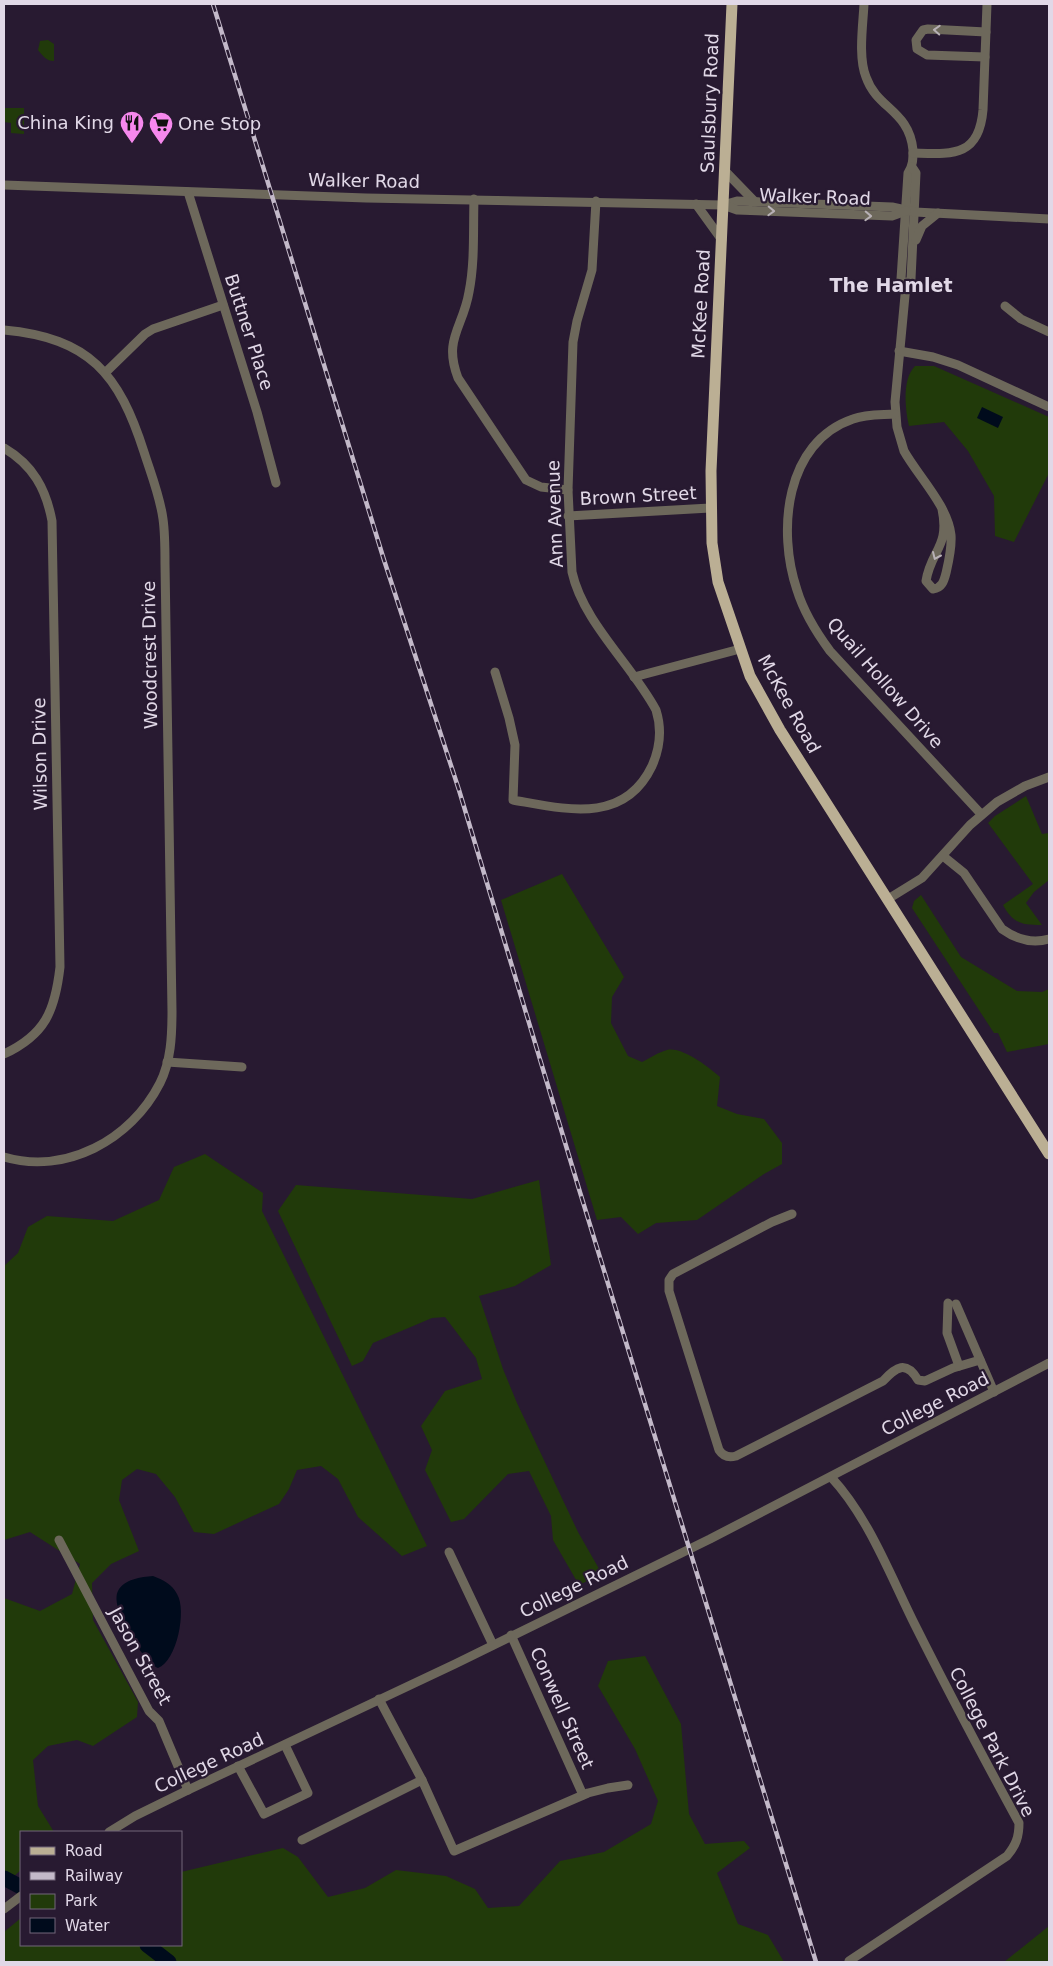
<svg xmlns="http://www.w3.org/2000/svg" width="1053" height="1966" font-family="'DejaVu Sans',sans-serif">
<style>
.green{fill:#213a0a}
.water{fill:#000b1c}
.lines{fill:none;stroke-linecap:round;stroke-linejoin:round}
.river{stroke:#000b1c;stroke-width:15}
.minor{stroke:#6d685b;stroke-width:9}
.major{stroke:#bbaf94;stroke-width:11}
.rail-casing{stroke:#c3b9c9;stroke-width:4.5}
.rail{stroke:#281a31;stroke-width:2.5;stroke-dasharray:8;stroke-linecap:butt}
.oneway{stroke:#b8b1b6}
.labels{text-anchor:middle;stroke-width:4.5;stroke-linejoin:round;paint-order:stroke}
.street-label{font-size:18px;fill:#e1d8e7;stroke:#281a31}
.poi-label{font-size:18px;fill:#e1d8e7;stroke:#281a31;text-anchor:end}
.neighbourhood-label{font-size:19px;font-weight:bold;fill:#e1d8e7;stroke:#281a31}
</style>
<rect width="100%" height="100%" fill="#281a31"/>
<g class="green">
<path d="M48,40l6,4v17c-8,0 -11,-5 -16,-11l2,-9z"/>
<path d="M5,108h19v26l-13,-1v-10l-7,-1z"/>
<path d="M915,366h19l115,51v56l-35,69 -19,-6 -1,-40 -26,-45 -24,-29 -35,4c-4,-17 -7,-47 6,-60z"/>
<path d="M1026,796l16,38 7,-1v47l-15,12 -8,11 16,22c-21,0 -29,-2 -39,-20l30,-21 -45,-61 7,-7z"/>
<path d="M562,874l62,103 -12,20 -1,26 17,33 14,6c8,-4 17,-10 25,-12 15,-4 43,18 53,27l-3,29 20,8 27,5 18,24v21l-18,10 -67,46 -41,3 -18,11 -17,-17 -24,3 -96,-320z"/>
<path d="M921,895l40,62 56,34 25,1 7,-3v55l-42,8 -9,-19h-4l-82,-125 2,-7z"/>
<path d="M205,1154l58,39 -1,18 165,335 -25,10 -44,-39 -20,-38 -17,-13 -24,4 -8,19 -10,15 -65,30 -20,-2 -19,-35 -19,-23 -19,-5 -15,11 -3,20 20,51 -28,13 -19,19 1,37 45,82 -1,15 -44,29 -16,-6 -29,6 -15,14 5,46 16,26h-33v38l-17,15v-287l36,13 32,-17 8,-30 -50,-32 -26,8v-274l14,-13 10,-26 19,-11 66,5 46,-21 15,-33z"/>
<path d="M539,1180l12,85 -36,21 -36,10 24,73 14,34 61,129 24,42 -23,11 -26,-45 -2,-24 -22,-45 -21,3 -44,45 -13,3 -26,-52 7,-20 -11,-24 24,-35 37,-12 -6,-21 -31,-41 -13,1 -59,25 -10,18 -11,5 -74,-155 18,-26 176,14z"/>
<path d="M645,1656l36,68 8,90 16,30 39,-3 6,7 -33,25 21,51 30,11 16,27h-780v-30l17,-14v27h160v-73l102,-24 15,9 30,40 37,-9 31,-18 50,6 29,13 13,19 31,-2 41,-45 44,-9 47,-28 7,-23 -23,-52 -37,-63 10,-25z"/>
<path d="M1049,1926v36h-45z"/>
</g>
<g class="water">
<path d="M982,407l21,10 -5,11 -21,-10z"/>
<path d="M153,1576c10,4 19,8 24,18 10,16 0,67 -19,74 -15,-7 -49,-60 -40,-77 6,-12 23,-14 35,-15z"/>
</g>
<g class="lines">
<g class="river">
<path d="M4,1878l17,9"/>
<path d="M147,1945l22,17"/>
</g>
<g class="minor">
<path d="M864,4c-1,21 -6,53 2,73 11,32 43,33 47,73 0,9 0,16 -5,23l-7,106 5,6"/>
<path d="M985,57l-58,-2 -10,-6 -1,-9 7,-10 5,-1 58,3"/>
<path d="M913,153c38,1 66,5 70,-43l4,-106"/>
<path d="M912,167l4,6 -5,106 -5,6 -11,117 2,25 7,24c14,25 44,55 47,84 1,13 -2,25 -5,38 -2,8 -4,15 -13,16l-7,-8c5,-31 24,-34 16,-72"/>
<path d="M725,171l30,31"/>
<path d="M4,185l362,13 357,7 14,-4 155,6 23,5 134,7"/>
<path d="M188,192l69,220 19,71"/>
<path d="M474,199c-1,31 1,63 -5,93 -6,36 -26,47 -11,86l68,102 15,7 27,3"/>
<path d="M696,204l26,36"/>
<path d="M723,205l14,5 155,6 14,-5"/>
<path d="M916,240l6,-14 16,-13"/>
<path d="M1005,306l16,13 28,13"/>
<path d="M4,330c86,8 115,44 140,122 7,22 16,44 19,67 2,14 2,30 2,45l7,447c0,25 -1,50 -12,72 -29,57 -94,92 -156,74"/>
<path d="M899,351l34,6 25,8 91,42"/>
<path d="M106,372l39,-38 8,-5 70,-24"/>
<path d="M895,414c-14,1 -29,0 -42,5 -68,23 -76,112 -56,171 7,23 19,42 33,61l151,163"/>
<path d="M4,448c29,17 42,41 48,73l8,446c-5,44 -15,68 -56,87"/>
<path d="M568,516l142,-8"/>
<path d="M495,672l14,46 6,27 -2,55c52,9 111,25 139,-34 8,-18 10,-37 4,-56 -24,-45 -73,-88 -84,-138l-4,-82 5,-148 4,-21 15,-51 4,-69"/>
<path d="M634,677l106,-28"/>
<path d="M943,856l21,17 38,56c14,10 30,15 47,10"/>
<path d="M888,899l34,-21 48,-53 27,-23 28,-16 24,-9"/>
<path d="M167,1062l75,5"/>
<path d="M792,1214l-20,8 -99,52 -4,6v11l50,159c4,6 10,8 17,6l147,-75c13,-14 23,-21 35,-1l7,1 28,-13 27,-8"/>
<path d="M948,1303l-1,30 12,33"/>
<path d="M956,1304l38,88"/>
<path d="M831,1477c38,41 59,98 84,148 33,66 68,132 104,198 0,14 -3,22 -12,33l-158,105"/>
<path d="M59,1540l90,171 10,10 29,69"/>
<path d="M449,1552l44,93"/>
<path d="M511,1635l72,160"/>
<path d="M379,1699l43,81 32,71 134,-58 20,-5 20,-3"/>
<path d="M238,1766l26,48 44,-21 -23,-48"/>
<path d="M109,1832l26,-16 53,-26 267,-126 255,-125 339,-176"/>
<path d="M302,1840l120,-60"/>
<path d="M4,1909l17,-13"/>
</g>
<path class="major" d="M732,4l-21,467 1,72 6,39 32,94 30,54 269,424"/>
<defs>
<path id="rail" d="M213,4l171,556 75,230 120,399 237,773"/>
</defs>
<use href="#rail" class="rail-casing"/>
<use href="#rail" class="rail"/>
</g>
<defs><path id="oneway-chevron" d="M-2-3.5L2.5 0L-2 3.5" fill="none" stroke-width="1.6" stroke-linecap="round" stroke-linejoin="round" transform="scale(1.25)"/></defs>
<g class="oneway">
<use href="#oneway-chevron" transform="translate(937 30) rotate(-177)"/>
<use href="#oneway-chevron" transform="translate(771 211) rotate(2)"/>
<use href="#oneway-chevron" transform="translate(868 216) rotate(2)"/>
<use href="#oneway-chevron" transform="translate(936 556) rotate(114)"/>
</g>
<defs>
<symbol id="restaurant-pin" viewBox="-11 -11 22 30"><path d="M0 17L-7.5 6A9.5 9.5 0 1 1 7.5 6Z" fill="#f688ed" stroke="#281a31"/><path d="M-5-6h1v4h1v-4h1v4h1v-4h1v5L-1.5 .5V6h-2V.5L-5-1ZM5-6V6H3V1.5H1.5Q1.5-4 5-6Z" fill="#111"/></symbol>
<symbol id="supermarket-pin" viewBox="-11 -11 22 30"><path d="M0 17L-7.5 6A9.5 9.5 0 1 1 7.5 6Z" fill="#f688ed" stroke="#281a31"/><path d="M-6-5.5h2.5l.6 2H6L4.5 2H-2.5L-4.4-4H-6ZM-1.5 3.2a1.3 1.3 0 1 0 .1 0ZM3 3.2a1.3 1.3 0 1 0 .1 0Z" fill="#111"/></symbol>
</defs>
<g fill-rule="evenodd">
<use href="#restaurant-pin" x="118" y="109" width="28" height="38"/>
<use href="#supermarket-pin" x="147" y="110" width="28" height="38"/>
</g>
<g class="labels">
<g class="street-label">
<text transform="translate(710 103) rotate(-88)" y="6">Saulsbury Road</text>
<text transform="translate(364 181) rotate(1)" y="6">Walker Road</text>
<text transform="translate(815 197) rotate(2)" y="6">Walker Road</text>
<text transform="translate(701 304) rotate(-87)" y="6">McKee Road</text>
<text transform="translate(249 332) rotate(72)" y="6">Buttner Place</text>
<text transform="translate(638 496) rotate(-3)" y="6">Brown Street</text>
<text transform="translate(555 514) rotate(-92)" y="6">Ann Avenue</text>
<text transform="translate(150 655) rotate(-91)" y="6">Woodcrest Drive</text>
<text transform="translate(885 683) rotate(49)" y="6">Quail Hollow Drive</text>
<text transform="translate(789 704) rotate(61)" y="6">McKee Road</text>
<text transform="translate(40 754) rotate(-91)" y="6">Wilson Drive</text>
<text transform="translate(935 1404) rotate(-27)" y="6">College Road</text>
<text transform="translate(574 1587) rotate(-26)" y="6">College Road</text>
<text transform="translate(140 1656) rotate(61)" y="6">Jason Street</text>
<text transform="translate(562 1708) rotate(66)" y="6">Conwell Street</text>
<text transform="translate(992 1742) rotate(63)" y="6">College Park Drive</text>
<text transform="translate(209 1763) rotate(-25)" y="6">College Road</text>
</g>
<g class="poi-label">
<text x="114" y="129">China King</text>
<text x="178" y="130" text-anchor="start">One Stop</text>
</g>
<g class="neighbourhood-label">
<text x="891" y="292">The Hamlet</text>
</g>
</g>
<rect width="1053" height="1966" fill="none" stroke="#e1d8e7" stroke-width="10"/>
<rect x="20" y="1831" width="162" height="115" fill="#281a31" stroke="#72667a"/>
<rect x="30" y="1847" width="25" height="8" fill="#bbaf94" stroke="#72667a"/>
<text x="65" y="1856" font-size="15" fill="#e1d8e7">Road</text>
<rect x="30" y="1872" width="25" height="8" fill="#c3b9c9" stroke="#72667a"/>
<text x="65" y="1881" font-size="15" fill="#e1d8e7">Railway</text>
<rect x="30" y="1894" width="25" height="15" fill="#213a0a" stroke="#72667a"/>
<text x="65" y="1906" font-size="15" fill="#e1d8e7">Park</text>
<rect x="30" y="1918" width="25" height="15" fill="#000b1c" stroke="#72667a"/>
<text x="65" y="1931" font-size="15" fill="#e1d8e7">Water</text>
</svg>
